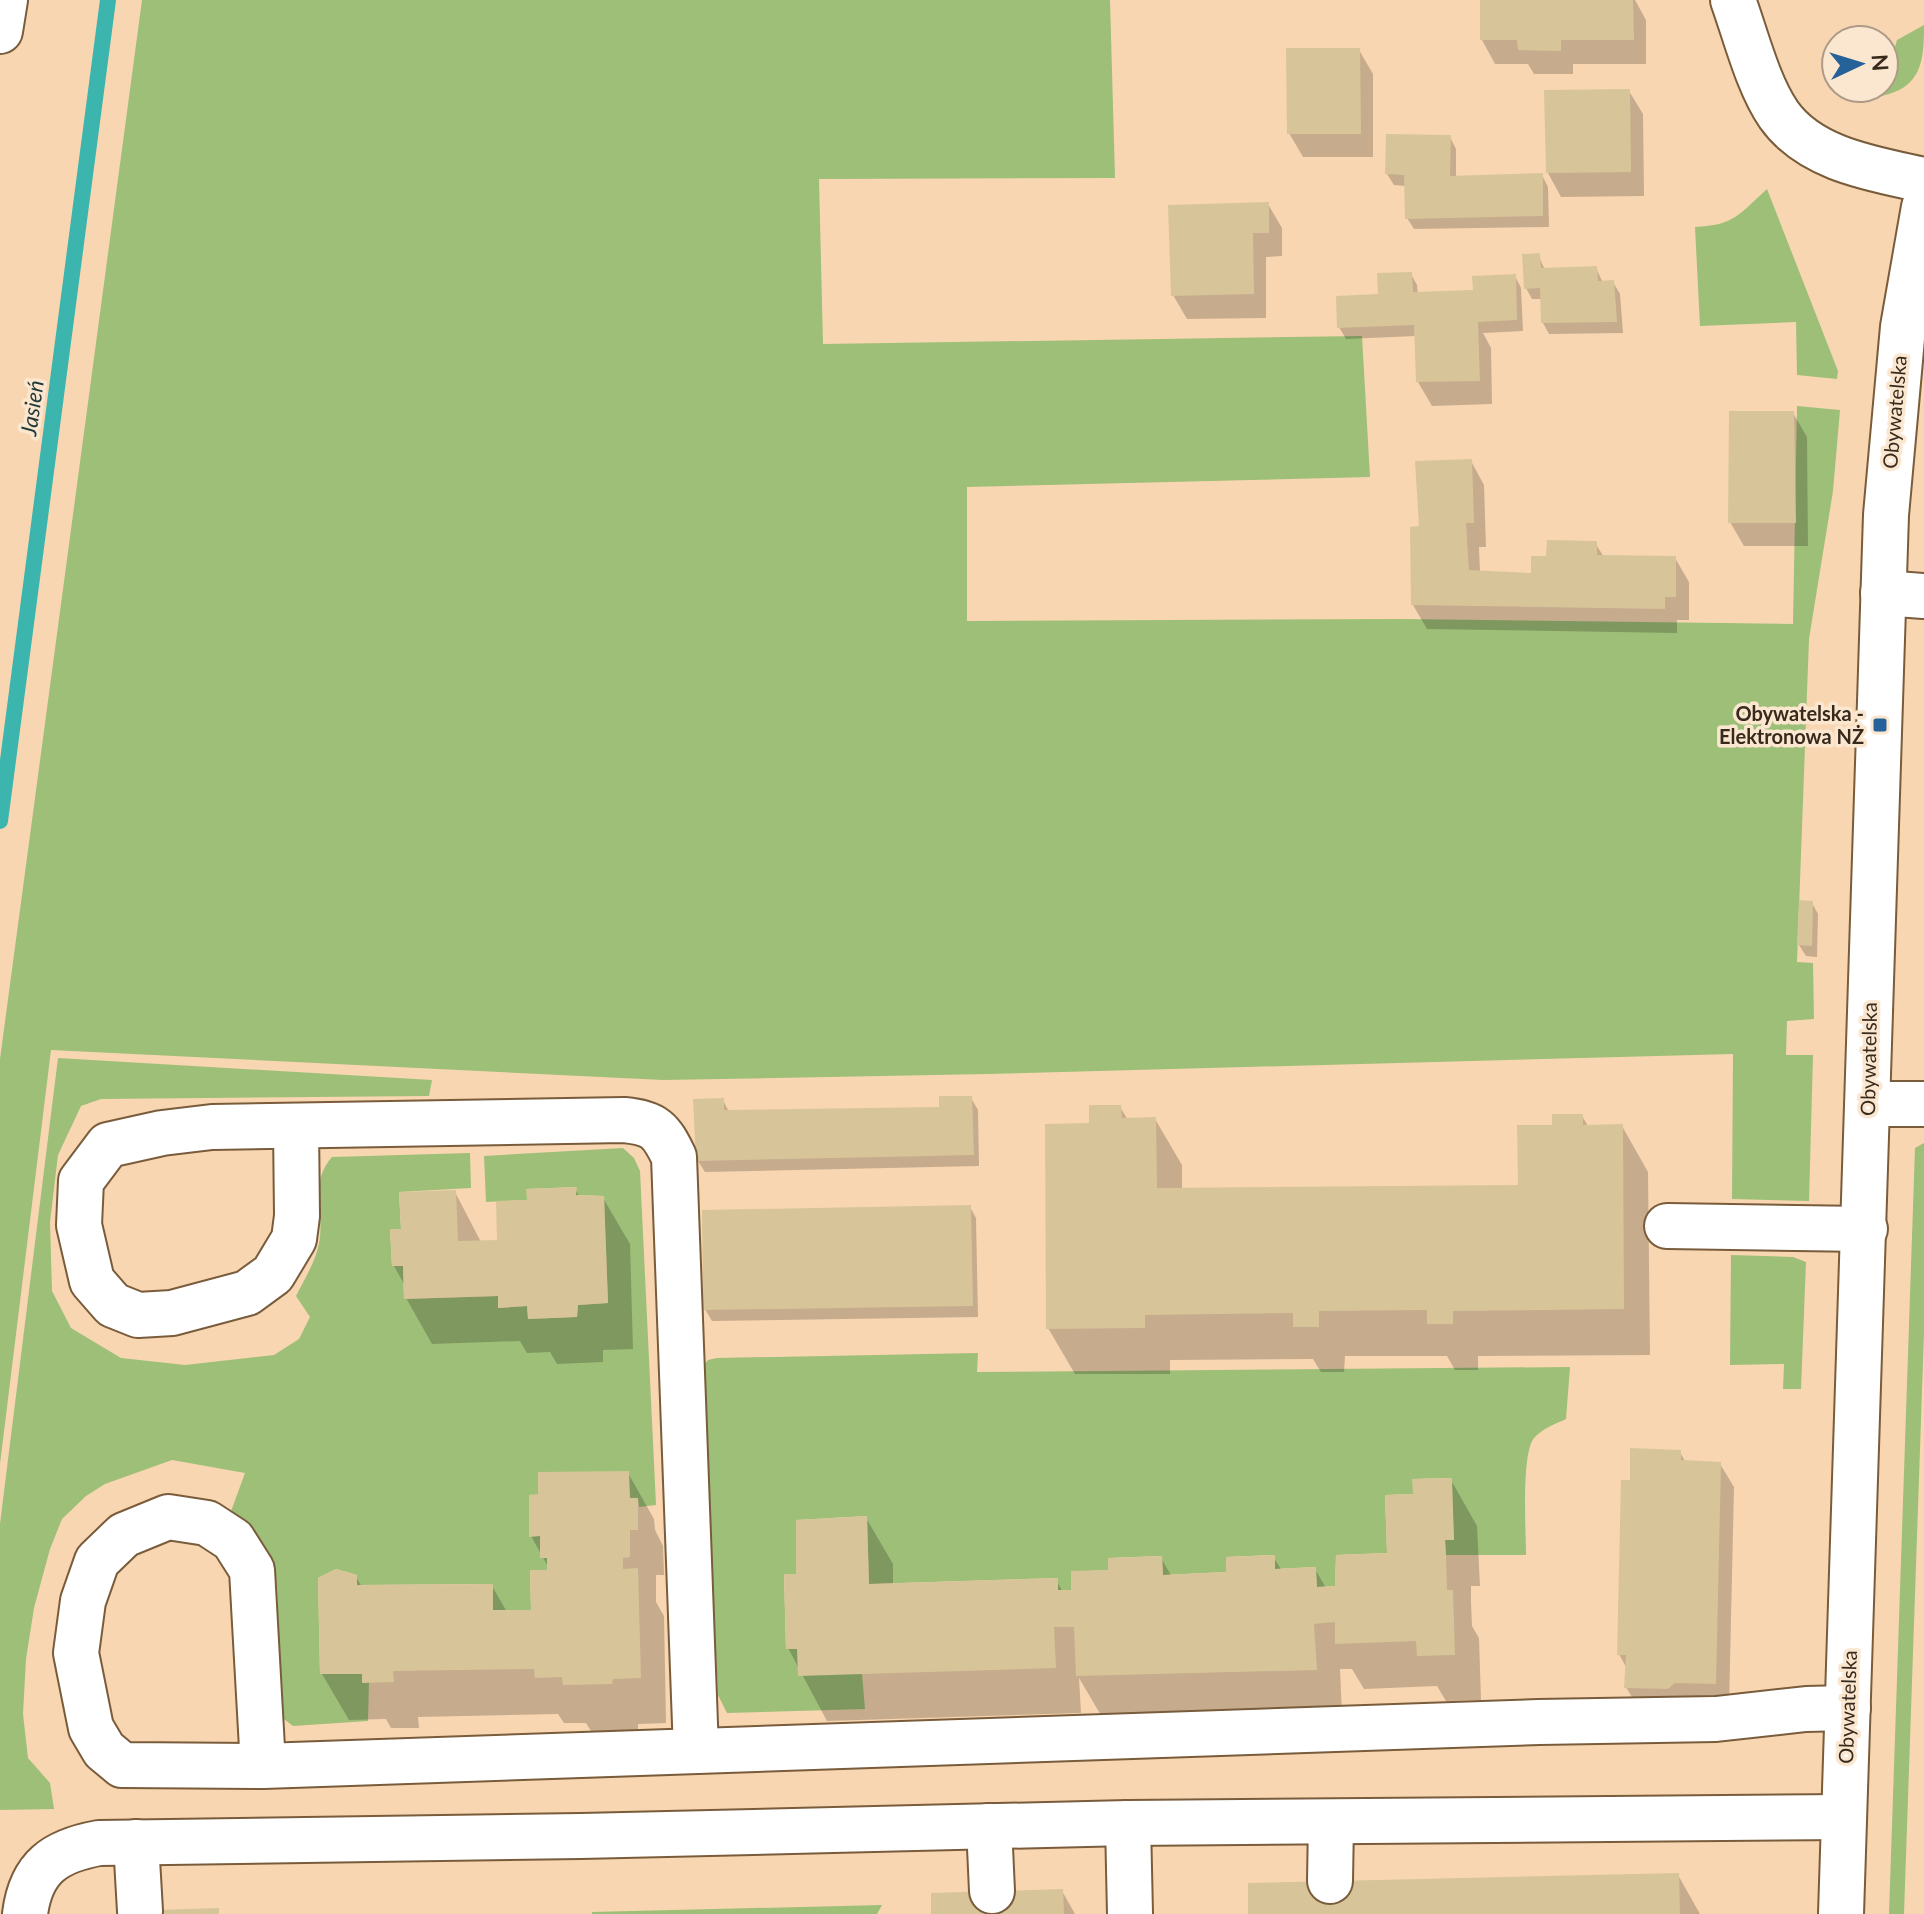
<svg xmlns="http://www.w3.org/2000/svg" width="1924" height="1914" font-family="Lato,sans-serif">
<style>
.green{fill:#9ebf77}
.shadow{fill:#0003}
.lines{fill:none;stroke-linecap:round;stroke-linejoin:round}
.stream{stroke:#3bb5ad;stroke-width:16}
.building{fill:#d7c599}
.minor-casing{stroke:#795c3b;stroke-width:48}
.major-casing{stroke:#795c3b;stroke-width:48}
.minor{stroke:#fff;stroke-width:44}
.major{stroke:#fff;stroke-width:44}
.poi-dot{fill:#256299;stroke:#fbe6d0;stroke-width:3}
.labels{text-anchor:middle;stroke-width:7;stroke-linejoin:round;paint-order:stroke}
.street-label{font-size:20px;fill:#372a1c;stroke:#fbe6d0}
.poi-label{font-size:20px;font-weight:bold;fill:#372a1c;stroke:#fbe6d0;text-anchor:end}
.water-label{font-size:22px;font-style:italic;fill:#1f3937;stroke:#fbe6d0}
</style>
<rect width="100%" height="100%" fill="#f8d6b1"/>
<g class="green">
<path d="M142,0h968l5,178 -296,1 4,165 539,-8 8,141 -403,10v134l433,-2 393,5 4,-218 43,4 -7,81 -24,148 -12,323 16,1 1,56 -27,2 -1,34h27l-4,146 -77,-2 1,-145 -746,20 -324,6 -612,-30 -51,414v-405z"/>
<path d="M1924,25c0,35 -2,63 -43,71l16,-56z"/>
<path d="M1767,189l71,182 -1,8 -40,-4 -1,-53 -96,4 -5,-99c40,-2 43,-12 72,-38z"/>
<path d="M58,1058l374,22 -3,16 -328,3 -20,7 -23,49 -8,67 2,69 19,37 50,30 64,7 89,-10 25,-16 11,-22 -14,-21c9,-18 22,-38 24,-59 3,-29 -10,-55 12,-80l138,-4 1,35 -72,4 2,37 -11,1 2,36h11l1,33 94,-3 1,12 28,-2 1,13 49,-2 1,-12 30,-2 -4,-107 -28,-1v-8l-49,2v11l-41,2 -2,-46 139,-8 11,10 6,13 16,334 -17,2 -1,-9 -109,-3v41h11v21l7,1v12h-17l1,40h-38v-26l-136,1v-10l-21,-6 -18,9 2,96h42v8h7l-1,39 -75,5 -9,-7 -4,-13 -3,-121 -15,-43 -32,-28 15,-41 -73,-13 -67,24 -19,12 -24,23 -12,30 -16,59 -8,51 -3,55 5,44 22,25 4,26 -54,1v-286z"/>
<path d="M1924,1143v190l-20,581h-15l26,-766z"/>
<path d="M1731,1255l62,2 13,5 -5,127h-18l1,-25 -54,1z"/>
<path d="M978,1353l-1,19 593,-5 -4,52c-11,5 -24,10 -32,19 -13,16 -8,94 -8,117h-80l-1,-15h9l-3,-62 -38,1v15l-28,1 2,58 -51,2 -1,31 -18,1 -2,-20 -40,2v-14l-49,2v15l-63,3 -1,-19 -54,2v12l-37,2v18h-13l-1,-12 -188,6 -2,-68 -71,4v54l-12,1 2,74h11l65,25 3,35 -138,4 -9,-18 -16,-328 6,-7 9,-2z"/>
<path d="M882,1905l-5,9h-285v-2z"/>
</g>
<g class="shadow">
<path d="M1482,0h153l11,20v44h-73v10h-39l-6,-10h-33l-13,-24z"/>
<path d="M1359,50l14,24v83h-70l-14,-24z"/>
<path d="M1629,91l14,23 1,82 -83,1 -13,-24z"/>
<path d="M1450,137l6,12v28l86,-2 6,12 1,40 -135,2 -7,-11 -1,-32 -12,-1 -7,-11z"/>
<path d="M1268,204l14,24v28l-16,1v61l-79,1 -14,-24z"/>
<path d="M1538,255l7,15 51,-2 7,15 10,-1 7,12 3,39 -74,1 -6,-11 -1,-24h-10l-6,-11z"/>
<path d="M1411,274l6,11 1,9 57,-2 40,-16 6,12 2,43 -40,2 8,15 1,56 -60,2 -14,-24 -2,-46 -70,3 -7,-12z"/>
<path d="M1793,413l14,24 1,109h-64l-14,-24z"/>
<path d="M1471,461l13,24 2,62h-7l1,26 53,2 15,-17 47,-15 9,14 71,1 14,24v38h-12v13l-250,-4 -14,-24 8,-77z"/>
<path d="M1812,903l6,11 -1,43 -11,-1 -7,-11z"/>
<path d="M971,1098l7,12 1,56 -274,6 -7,-11 25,-61 6,12 212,-3z"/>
<path d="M1120,1107l8,13 27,-1 27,46v25l338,-3 34,-61 28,-10 6,10h34l26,46 2,183 -172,1v14h-23l-8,-14h-102l-1,16h-23l-8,-13 -143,1v14h-95l-27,-46 43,-203z"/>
<path d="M575,1189l5,8 23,1 27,46 3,105 -30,1v12l-46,2 -7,-12 -23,1 -7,-12 -88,3 -26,-46 -1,-12 -11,-20 9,-35 52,-39 26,50h18l30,-41z"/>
<path d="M970,1207l6,11 2,99 -266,4 -7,-12z"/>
<path d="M1680,1452l6,11 34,1 14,23 -5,220 -89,4 -14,-24 1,-18 -8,-15 13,-172z"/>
<path d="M628,1473l26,46 1,11 8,16 1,29h-8v27l8,14 2,107 -28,1v6l-47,1 -5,-8h-22l-6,-9 -140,3 1,11h-28l-5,-9 -37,1 -27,-46 34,-97 6,10 130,-1 15,26h26l18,-40 -20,-36z"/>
<path d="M1451,1480l26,46 3,60h-9v17l1,23 7,12 2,62 -35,1 -9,-15 -73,3 -12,-20h-12l2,46 -237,7 -26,-44 2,35 -254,8 -39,-73 10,-72 68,-58 27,46v22l163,-6 7,12h10l38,-20 50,-14 11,19 56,-3 46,-16 8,13 33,-2 11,19h11l52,-33 26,-59z"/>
<path d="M1678,1875l22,39h-450z"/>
<path d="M1062,1891l13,23h-142z"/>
</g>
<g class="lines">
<path class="stream" d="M0,821l108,-821"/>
</g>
<g class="building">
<path d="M1480,0h153l1,40h-73v11l-43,-1 -1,-10h-37z"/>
<path d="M1286,48h74l1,86h-74z"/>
<path d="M1630,89l1,83 -85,1 -2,-83z"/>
<path d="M1386,134l65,1 -1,41 93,-3v43l-138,3 -1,-44 -19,-1z"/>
<path d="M1269,202v31h-16l1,61 -83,2 -3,-91z"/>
<path d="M1540,253l1,15 56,-2 1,15 16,-1 3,42 -76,1 -1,-35 -16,1 -2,-35z"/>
<path d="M1412,272l1,20 60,-2 -1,-14 44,-2 1,46 -39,2 2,59 -64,1 -2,-57 -77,3 -1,-32 42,-2 -1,-21z"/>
<path d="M1729,411h65l2,112h-68z"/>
<path d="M1472,459l2,64h-8l3,47 62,3v-17h15l1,-16 50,1v14l79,1v41h-11v12l-254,-4 -1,-78 9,-1 -4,-65z"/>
<path d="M1799,900l14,1 -1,45 -15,-1z"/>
<path d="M939,1096h33l2,59 -278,6 -3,-62 31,-1v12l215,-3z"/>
<path d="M1089,1105h32l1,13 34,-1 1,71 361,-3 -1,-60h35v-11h31v11l40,-1 1,185 -171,2v13h-26v-14l-108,1v16h-26v-14l-148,2v13l-99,1 -1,-205 44,-1z"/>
<path d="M577,1187l-1,8 28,1 4,107 -30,2 -1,12 -49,2 -1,-13 -29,2v-12l-94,3 -1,-33h-11l-2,-37h11l-2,-37 57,-2 2,51 39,-1 -1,-39 31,-1 -1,-11z"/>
<path d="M971,1205l2,101 -270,4 -1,-100z"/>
<path d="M1630,1448l51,2v10l40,2 -5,222 -41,-1 -7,6 -44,-1 2,-33h-9l4,-175h9z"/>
<path d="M629,1471l1,27h8v32h-8v27l-7,1v11l15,-1 3,110 -28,1 -1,5 -49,1 -1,-8 -27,1 -1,-9 -141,2 1,11 -32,1v-9h-42l-2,-96 18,-9 21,6v10l136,-1v26h38l-1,-40h17v-12h-7v-22l-11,1v-42l9,-1v-22z"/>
<path d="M1452,1478l2,62h-9l1,15 1,35h6l2,65 -38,1 -1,-15 -81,3v-22l-21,2 3,46 -241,6 -2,-49h-20l2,41 -258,8 -1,-27h-11l-2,-75h12v-54l71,-4 2,68 189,-6v12h13v-19l37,-1v-12l54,-2 1,19 63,-3v-15l49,-2v14l41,-2 1,20 18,-1 1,-31 51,-2 -2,-58 28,-1 -1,-15z"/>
<path d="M1679,1873l1,41h-432v-31z"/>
<path d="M1063,1889l1,25h-133v-21z"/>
<path d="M219,1908v6h-96v-3z"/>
</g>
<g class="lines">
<defs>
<g id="minor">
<path d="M1733,0c13,36 25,85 46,115 32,45 96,54 145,65"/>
<path d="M0,31l5,-31"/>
<path d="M1883,593l41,3"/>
<path d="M1868,1104h56"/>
<path d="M296,1126l1,90 -3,23 -21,35 -26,19 -75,20 -34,2 -25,-10 -21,-24 -13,-56 2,-44 27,-36 54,-12 50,-6 412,-7c31,3 37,10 50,37l22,594"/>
<path d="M1667,1226l198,3"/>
<path d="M263,1766l-11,-196 -19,-30 -26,-17 -39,-6 -44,18 -27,26 -14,40 -7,52 15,75 13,22 18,15 141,1 1276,-44 177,-3 90,-10 42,-1"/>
<path d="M1128,1823l2,91"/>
<path d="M989,1826l3,65"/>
<path d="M136,1842l4,69"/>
<path d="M1330,1881l1,-59"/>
<path d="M25,1914c6,-47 30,-63 74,-71l482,-7 547,-13 716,-6"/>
</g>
<path id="major" d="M1841,1914l45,-1399 17,-188 21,-120"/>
</defs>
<use href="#minor" class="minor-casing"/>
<use href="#major" class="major-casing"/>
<use href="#minor" class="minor"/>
<use href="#major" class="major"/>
</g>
<rect class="poi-dot" x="1872" y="717" width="16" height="16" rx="4"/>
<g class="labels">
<g class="street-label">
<text transform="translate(1895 412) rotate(-85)" y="7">Obywatelska</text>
<text transform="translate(1869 1059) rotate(-89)" y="7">Obywatelska</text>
<text transform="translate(1848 1707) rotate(-88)" y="7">Obywatelska</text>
</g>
<g class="poi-label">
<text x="1864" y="721">Obywatelska -<tspan x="1864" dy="23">Elektronowa NŻ</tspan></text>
</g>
<g class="water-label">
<text transform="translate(32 408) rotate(-82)" y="8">Jasień</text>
</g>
</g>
<g transform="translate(1860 64) rotate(86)"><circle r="38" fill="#fbe6d0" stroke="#ad9b88" stroke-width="2"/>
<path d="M0-6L14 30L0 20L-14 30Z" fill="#256299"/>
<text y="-12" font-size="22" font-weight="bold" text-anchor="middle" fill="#372a1c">N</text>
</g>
</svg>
